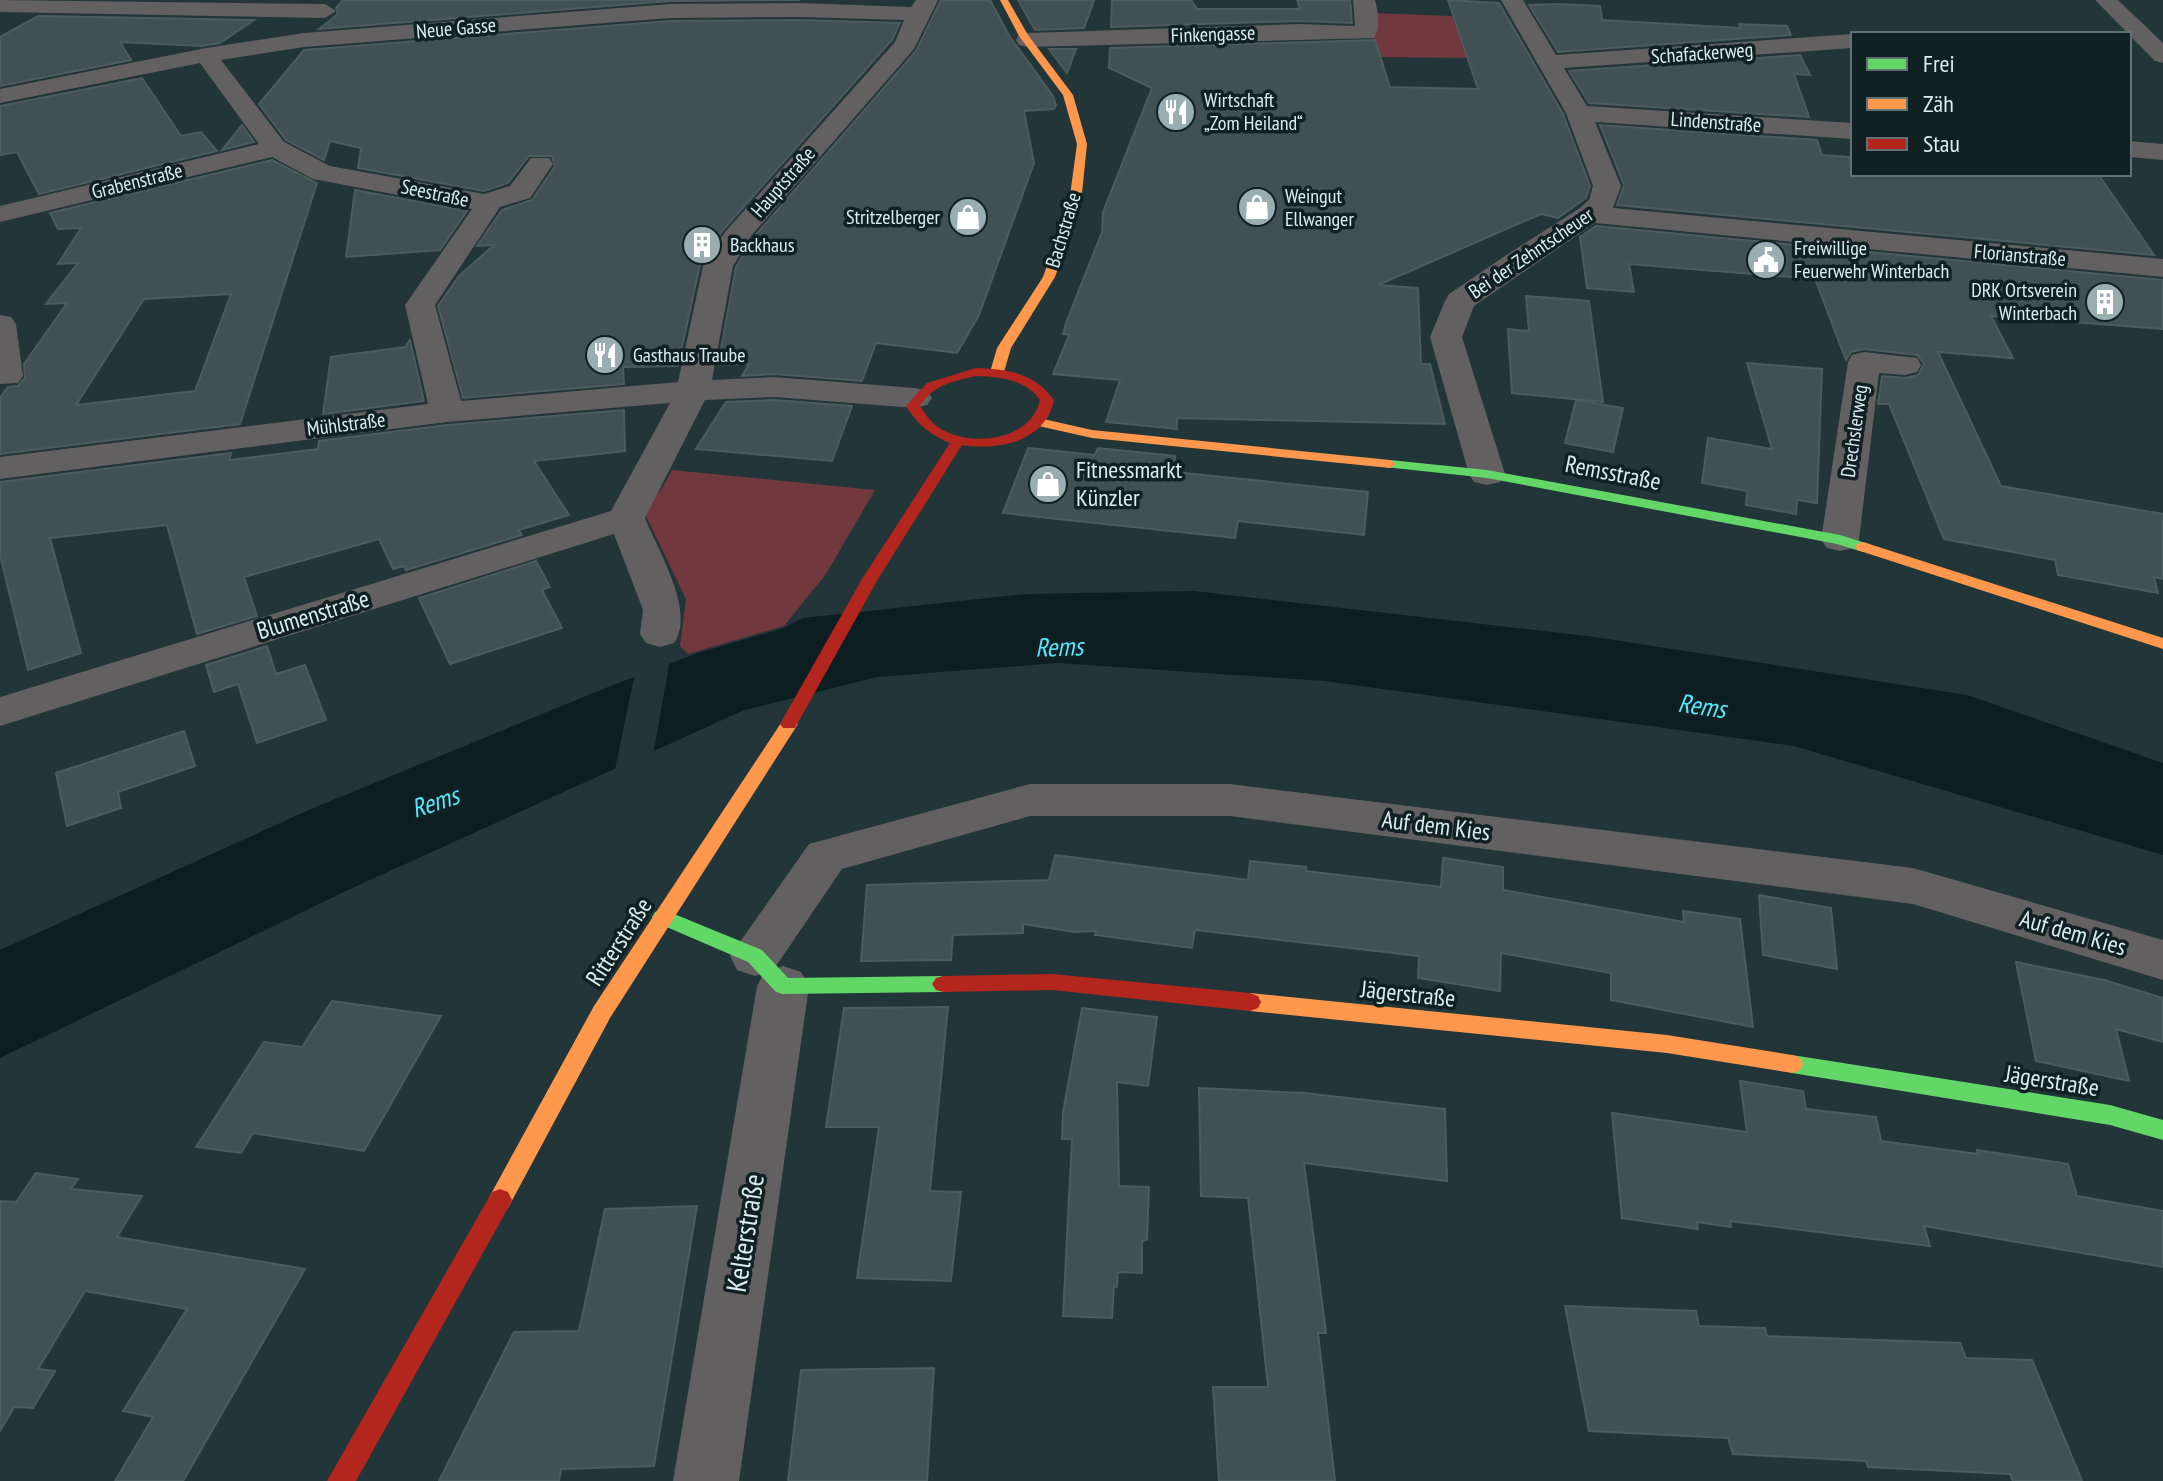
<svg xmlns="http://www.w3.org/2000/svg" width="2163" height="1481" font-family="'PT Sans Narrow',sans-serif">
<style>
.green{fill:#71383e}
.water{fill:#0c1e21}
.pier{fill:#223538}
.building{fill:#415053;stroke:#4c5c5e;stroke-width:2;fill-rule:evenodd}
.lines{fill:none;stroke-linecap:round;stroke-linejoin:round}
.street{fill:#626061;fill-rule:evenodd}
.fast{fill:#63d668;fill-rule:evenodd}
.slow{fill:#ff974d;fill-rule:evenodd}
.jam{fill:#b3261e;fill-rule:evenodd}
.labels{text-anchor:middle;stroke-width:7;stroke-linejoin:round;paint-order:stroke}
.far-street-label{font-size:20px;fill:#daedf1;stroke:#112023}
.far-poi-label{font-size:20px;fill:#daedf1;stroke:#112023;text-anchor:start}
.poi-label{font-size:24px;fill:#daedf1;stroke:#112023;text-anchor:start}
.street-label{font-size:24px;fill:#daedf1;stroke:#112023}
.water-label{font-size:26px;font-style:italic;fill:#59e6fb;stroke:#112023}
.near-street-label{font-size:28px;fill:#daedf1;stroke:#112023}
</style>
<rect width="100%" height="100%" fill="#223538"/>
<g class="green">
<path d="M1372,13l80,3 18,42 -95,-1z"/>
<path d="M672,470l203,20 -49,84 -42,52 -96,28 -8,-8 6,-47 -43,-89 18,-20z"/>
</g>
<path class="water" d="M1194,591l401,46 372,58 196,68v92l-369,-109 -469,-65 -267,-18 -181,14 -135,34 -394,179 -348,168v-108l311,-141 297,-122 90,-34 83,-24 22,-11 223,-24z"/>
<path class="pier" d="M670,659l-17,97 -39,18 21,-101z"/>
<g class="building">
<path d="M343,0h457l-130,1 -351,28 19,-15 -2,-6z"/>
<path d="M941,0h49l20,37 43,59 3,9 -2,4 -30,2 10,52 -55,152 -22,38 -81,-10 -14,38 -88,-7 -32,2 7,-12 -31,1 18,-98 17,-29 163,-187z"/>
<path d="M1018,0h76l-10,28 -49,2z"/>
<path d="M1112,0h79l6,9h103l-3,-9h53l2,23 -53,-2 -188,6z"/>
<path d="M1448,0l51,3 64,111 27,72 -4,12 -28,20 -17,-4 -163,71 40,3 3,76h9l15,60 -268,-6v11l-71,-7 14,-42 -67,-6 16,-39 -6,-1 3,-11 36,-91 1,-20 49,-124 -43,-20 1,-20 265,-8 15,47 88,2z"/>
<path d="M1557,4l43,2 2,14 139,8 -2,-4 48,2 4,9 -233,17 -29,-47z"/>
<path d="M38,16l216,4 -34,23 -18,3 -82,-4 11,18 -131,26v-49z"/>
<path d="M800,20l100,3 -8,17 -169,190 -23,34 -22,102 -55,1 1,17 -161,14 -25,-92 21,-30 35,-31 -17,1 25,-36 30,-10 23,-34 -3,-10h-23l-21,27 -24,8 -126,-23 3,-20 -31,-7 -6,19 -38,-20 -27,-36 45,-54 366,-29z"/>
<path d="M1049,49h27l-9,24z"/>
<path d="M1800,55l10,20 -16,-1 15,43 -220,-14 -20,-32z"/>
<path d="M142,78l39,58 20,-4 16,19 -178,43 -22,-42 -17,3v-49z"/>
<path d="M242,125l12,17 -32,8z"/>
<path d="M1600,125l217,15 5,15 27,2 4,17h245l56,81 -537,-50 7,-20z"/>
<path d="M272,160l45,23 -77,241 -240,30v-56l8,-11 10,-1 7,-8 -1,-14 43,-61 -21,1 32,-41 -20,1 23,-36 -23,1 -8,-16zM231,294l-36,97 -119,14 68,-106z"/>
<path d="M355,190l112,21 -27,39 -94,7z"/>
<path d="M1596,226l567,54v49l-172,-13 22,42 -75,-6 63,134 162,28v65l-9,-2 4,16 -100,-18 -3,-15 -111,-21 -55,-135h-11l4,-28 23,2 13,-3 6,-11 -7,-9 -53,-6 -13,3 -5,8 -31,-81 -186,-15 5,28 -47,-4 -7,-51z"/>
<path d="M1526,296l63,5 14,101 -91,-9 -4,-64 21,2z"/>
<path d="M410,340l14,61 -101,13 8,-57 74,-10z"/>
<path d="M1747,363l75,6 -5,134 -20,-3 -1,14 -50,-9 1,-14 -45,-8 6,-45 64,11z"/>
<path d="M774,400l78,6 -20,55 -136,-12 30,-47z"/>
<path d="M1576,400l47,8 -10,44 -48,-9z"/>
<path d="M624,410l1,41 -91,10 35,54 -50,15 3,5 -116,35 -2,-4 -11,3 -14,-30 -135,38 13,39 -60,18 -30,-109 -117,13 31,115 -53,17 -28,-115v-73l231,-29 -2,7 89,-11 1,-8 128,-16z"/>
<path d="M1028,448l67,7 3,-7 77,8 -1,16 194,20 -4,43 -126,-14 -3,17 -232,-25z"/>
<path d="M536,561l14,26 -8,3 20,38 -112,36 -31,-66z"/>
<path d="M267,646l9,28 29,-9 21,55 -69,23 -19,-59 -24,8 -8,-27z"/>
<path d="M184,731l11,35 -77,26 3,16 -54,18 -11,-53z"/>
<path d="M1055,855l193,25 2,-19 56,6v4l135,16 2,-29 60,9v23l181,32 -1,-11 57,8 13,108 -142,-27v-27l-110,-20 -1,38 -82,-13 1,-22 -224,-26 -3,18 -97,-13 1,-4 -21,1 -52,-8v9l-70,2 -2,25 -90,1 6,-76 182,-5z"/>
<path d="M1759,895l72,13 6,61 -74,-14z"/>
<path d="M2016,962l88,18 59,18v44l-47,-13 13,52 -93,-20z"/>
<path d="M332,1001l109,15 -77,135 -111,-18 -12,20 -45,-6 68,-105 38,5z"/>
<path d="M948,1007l-18,184 31,1 -10,89 -94,-3 22,-151h-53l18,-119z"/>
<path d="M1082,1008l75,9 -9,69 -31,-4 2,104 30,1 -2,53 -5,1v32l-24,-1 -1,15 -3,-1 -2,32 -49,-2 9,-177h-10l1,-27z"/>
<path d="M1740,1081l63,10 3,18 70,8 5,24 97,13 -1,-4 91,14 9,32 86,15v56l-239,-41 6,20 -200,-25 1,6 -34,-5 1,7 -76,-11 -10,-105 135,19z"/>
<path d="M1199,1088l105,5 141,16 2,72 -143,-18 22,170h-8l17,148h-116l-6,-94h55l-20,-189 -47,-2z"/>
<path d="M36,1173l42,6 -7,10 71,7 -25,41 188,32 -122,212h-68l38,-64 -30,-6 64,-102 -102,-18 -47,78 17,2 -22,37 -19,-1 -14,24v-230l16,1z"/>
<path d="M697,1206l-43,260 -93,3 -2,12h-120l75,-149 65,-1 26,-122z"/>
<path d="M1565,1306l131,5 3,15 66,2 2,8 193,7 6,15 66,2 50,121h-69l-3,-7 -142,-7 -2,-6 -133,-7 -5,-16 -139,-7z"/>
<path d="M934,1368l-7,113h-139l13,-111z"/>
</g>
<g class="lines">
<g class="street">
<path d="M0,0l325,4 11,7 -11,7 -325,-6z"/>
<path d="M916,0h22l-24,49 -163,187 -18,30 -21,114 62,-3 141,11 12,3 5,7 -5,7 -12,3 -141,-11 -69,3 -60,118c13,33 51,93 29,125l-14,4 -14,-4 -6,-9 3,-24 -29,-76 -614,192v-29l611,-186 59,-108 -223,19 -447,57v-22l428,-53 -23,-99 67,-96 -159,-30 -41,-22 -272,65v-16l259,-62 -59,-81 -200,40v-14l206,-41 98,-15 366,-29 130,-1 111,4zM800,17l104,3 -9,22 -170,190 -22,34 -25,116 -217,19 -26,-96 65,-98 30,-9 23,-34 -4,-6h-18l-21,28 -26,8 -154,-28 -46,-24 -63,-82 83,-13 366,-29z"/>
<path d="M1353,0h22c3,12 6,27 -1,38l-347,9 -8,-2 -3,-5 3,-5 8,-2 272,-9 56,2z"/>
<path d="M1501,0h22l33,55 297,-21v14l-289,20 23,38 266,17v16l-258,-17 26,64 -8,22 550,51v18l-568,-54 -121,83 -12,31 43,137 -5,8 -13,3 -13,-3 -5,-8 -39,-137 15,-36 4,-7 59,-40 72,-46 9,-8 4,-14 -27,-73z"/>
<path d="M2095,0h23l45,43v20l-8,-2z"/>
<path d="M2129,141l34,3v16l-34,-3z"/>
<path d="M0,315l11,2 5,7 7,52 -5,7 -18,1z"/>
<path d="M1864,352l53,6 4,7 -4,7 -12,3 -26,-2 -20,167 -6,8 -13,3 -13,-3 -6,-8 27,-178 4,-7z"/>
<path d="M1030,784h200l683,84 250,72v40l-250,-76 -683,-88h-200l-188,53 -68,100 9,-3 18,6 8,14 -70,495h-66l84,-495 7,-13 -9,3 -18,-6 -7,-14 79,-112z"/>
</g>
<g class="fast">
<path d="M1390,460l97,10 353,65 29,9 2,3 -8,5 -26,-8 -350,-66 -102,-11v-6z"/>
<path d="M662,909l100,41 26,28 155,-2 7,2 4,6 -4,6 -7,2 -160,2 -7,-2 -28,-30 -93,-40 -3,-5 3,-5z"/>
<path d="M1792,1055l318,50 53,15v20l-53,-15 -318,-52 -8,-3 -3,-6 3,-6z"/>
</g>
<g class="slow">
<path d="M1000,0h8l20,35 45,60 14,49 -6,59 -26,74 -44,71 -7,24 -7,4 -7,-4 7,-24 46,-71 26,-74 8,-59 -14,-49 -44,-59z"/>
<path d="M1039,418l53,12 298,30 7,4 -7,4 -298,-30 -58,-13 -2,-3z"/>
<path d="M1863,542l300,96v11l-306,-99 -2,-3 2,-3z"/>
<path d="M789,718l9,6 -188,294 -102,190 -8,3 -8,-3 -4,-8 4,-8 102,-186 189,-286z"/>
<path d="M1250,993l417,42 125,20 8,3 3,6 -3,6 -8,3 -125,-20 -417,-42 -8,-3 -3,-6 3,-6z"/>
</g>
<g class="jam">
<path d="M976,368c31,1 59,5 78,32 -8,41 -55,51 -92,45l-84,134 -83,149h-12l-3,-4 82,-145 88,-136c-21,-9 -32,-18 -44,-37l21,-23zM976,376c24,1 49,3 64,24 -8,40 -68,48 -99,29 -10,-6 -15,-14 -21,-23 12,-21 34,-25 56,-30z"/>
<path d="M1052,974l198,19 8,3 3,6 -3,6 -8,3 -198,-21 -109,2 -7,-2 -4,-6 4,-6 7,-2z"/>
<path d="M500,1189l8,3 4,8 -4,8 -152,273h-29l165,-289z"/>
</g>
</g>
<defs>
<symbol id="restaurant-disc" viewBox="-11 -11 22 22"><circle r="9.5" fill="#9aadb0" stroke="#112023"/><path d="M-5-6h1v4h1v-4h1v4h1v-4h1v5L-1.5 .5V6h-2V.5L-5-1ZM5-6V6H3V1.5H1.5Q1.5-4 5-6Z" fill="#fff"/></symbol>
<symbol id="shop-disc" viewBox="-11 -11 22 22"><circle r="9.5" fill="#9aadb0" stroke="#112023"/><path d="M-5-2.5h2.3a2.7 3.5 0 0 1 5.4 0H5L5.5 6h-11ZM-1.5-2.5h3a1.5 2.3 0 0 0-3 0Z" fill="#fff"/></symbol>
<symbol id="building-disc" viewBox="-11 -11 22 22"><circle r="9.5" fill="#9aadb0" stroke="#112023"/><path d="M-4-6H4V6H1V3H-1V6H-4ZM-2.5-4.3h1.7v1.8h-1.7ZM.8-4.3h1.7v1.8H.8ZM-2.5-1h1.7V.8h-1.7ZM.8-1h1.7V.8H.8Z" fill="#fff"/></symbol>
<symbol id="civic-disc" viewBox="-11 -11 22 22"><circle r="9.5" fill="#9aadb0" stroke="#112023"/><path d="M-.6-6.5H3V-4.5H.6V-3L4-1V1h2V6H-6V1h2V-1L-.6-3ZM-1.2 2.5V6h2.4V2.5Z" fill="#fff"/></symbol>
</defs>
<g fill-rule="evenodd">
<use href="#restaurant-disc" x="1154" y="90" width="44" height="44"/>
<use href="#shop-disc" x="1235" y="185" width="44" height="44"/>
<use href="#shop-disc" x="946" y="195" width="44" height="44"/>
<use href="#building-disc" x="680" y="223" width="44" height="44"/>
<use href="#civic-disc" x="1744" y="238" width="44" height="44"/>
<use href="#building-disc" x="2083" y="280" width="44" height="44"/>
<use href="#restaurant-disc" x="583" y="333" width="44" height="44"/>
<use href="#shop-disc" x="1026" y="462" width="44" height="44"/>
</g>
<g class="labels">
<g class="far-street-label">
<text transform="translate(456 28) rotate(-5)" y="7">Neue Gasse</text>
<text transform="translate(1213 34) rotate(-2)" y="7">Finkengasse</text>
<text transform="translate(1702 53) rotate(-4)" y="7">Schafackerweg</text>
<text transform="translate(1716 122) rotate(4)" y="7">Lindenstraße</text>
<text transform="translate(137 181) rotate(-14)" y="7">Grabenstraße</text>
<text transform="translate(783 182) rotate(-49)" y="7">Hauptstraße</text>
<text transform="translate(435 193) rotate(12)" y="7">Seestraße</text>
<text transform="translate(1063 230) rotate(-73)" y="7">Bachstraße</text>
<text transform="translate(1531 253) rotate(-34)" y="7">Bei der Zehntscheuer</text>
<text transform="translate(2020 255) rotate(5)" y="7">Florianstraße</text>
<text transform="translate(346 424) rotate(-7)" y="7">Mühlstraße</text>
<text transform="translate(1854 431) rotate(-82)" y="7">Drechslerweg</text>
</g>
<g class="far-poi-label">
<text x="1204" y="107">Wirtschaft<tspan x="1204" dy="23">„Zom Heiland“</tspan></text>
<text x="1285" y="203">Weingut<tspan x="1285" dy="23">Ellwanger</tspan></text>
<text x="940" y="224" text-anchor="end">Stritzelberger</text>
<text x="730" y="252">Backhaus</text>
<text x="1794" y="255">Freiwillige<tspan x="1794" dy="23">Feuerwehr Winterbach</tspan></text>
<text x="2077" y="297" text-anchor="end">DRK Ortsverein<tspan x="2077" dy="23">Winterbach</tspan></text>
<text x="633" y="362">Gasthaus Traube</text>
</g>
<g class="poi-label">
<text x="1076" y="478">Fitnessmarkt<tspan x="1076" dy="28">Künzler</tspan></text>
</g>
<g class="street-label">
<text transform="translate(1613 473) rotate(11)" y="8">Remsstraße</text>
<text transform="translate(313 615) rotate(-17)" y="8">Blumenstraße</text>
<text transform="translate(1436 826) rotate(7)" y="8">Auf dem Kies</text>
<text transform="translate(2073 933) rotate(16)" y="8">Auf dem Kies</text>
<text transform="translate(619 942) rotate(-57)" y="8">Ritterstraße</text>
<text transform="translate(1408 994) rotate(6)" y="8">Jägerstraße</text>
<text transform="translate(2052 1081) rotate(9)" y="8">Jägerstraße</text>
</g>
<g class="water-label">
<text transform="translate(1059 647) rotate(-2)" y="9">Rems</text>
<text transform="translate(1702 706) rotate(8)" y="9">Rems</text>
<text transform="translate(435 802) rotate(-18)" y="9">Rems</text>
</g>
<g class="near-street-label">
<text transform="translate(745 1233) rotate(-81)" y="10">Kelterstraße</text>
</g>
</g>
<rect x="1851" y="32" width="280" height="144" fill="#112023" stroke="#617275" stroke-width="2"/>
<rect x="1867" y="58" width="40" height="12" fill="#63d668" stroke="#617275" stroke-width="2"/>
<text x="1923" y="72" font-size="24" fill="#daedf1">Frei</text>
<rect x="1867" y="98" width="40" height="12" fill="#ff974d" stroke="#617275" stroke-width="2"/>
<text x="1923" y="112" font-size="24" fill="#daedf1">Zäh</text>
<rect x="1867" y="138" width="40" height="12" fill="#b3261e" stroke="#617275" stroke-width="2"/>
<text x="1923" y="152" font-size="24" fill="#daedf1">Stau</text>
</svg>
